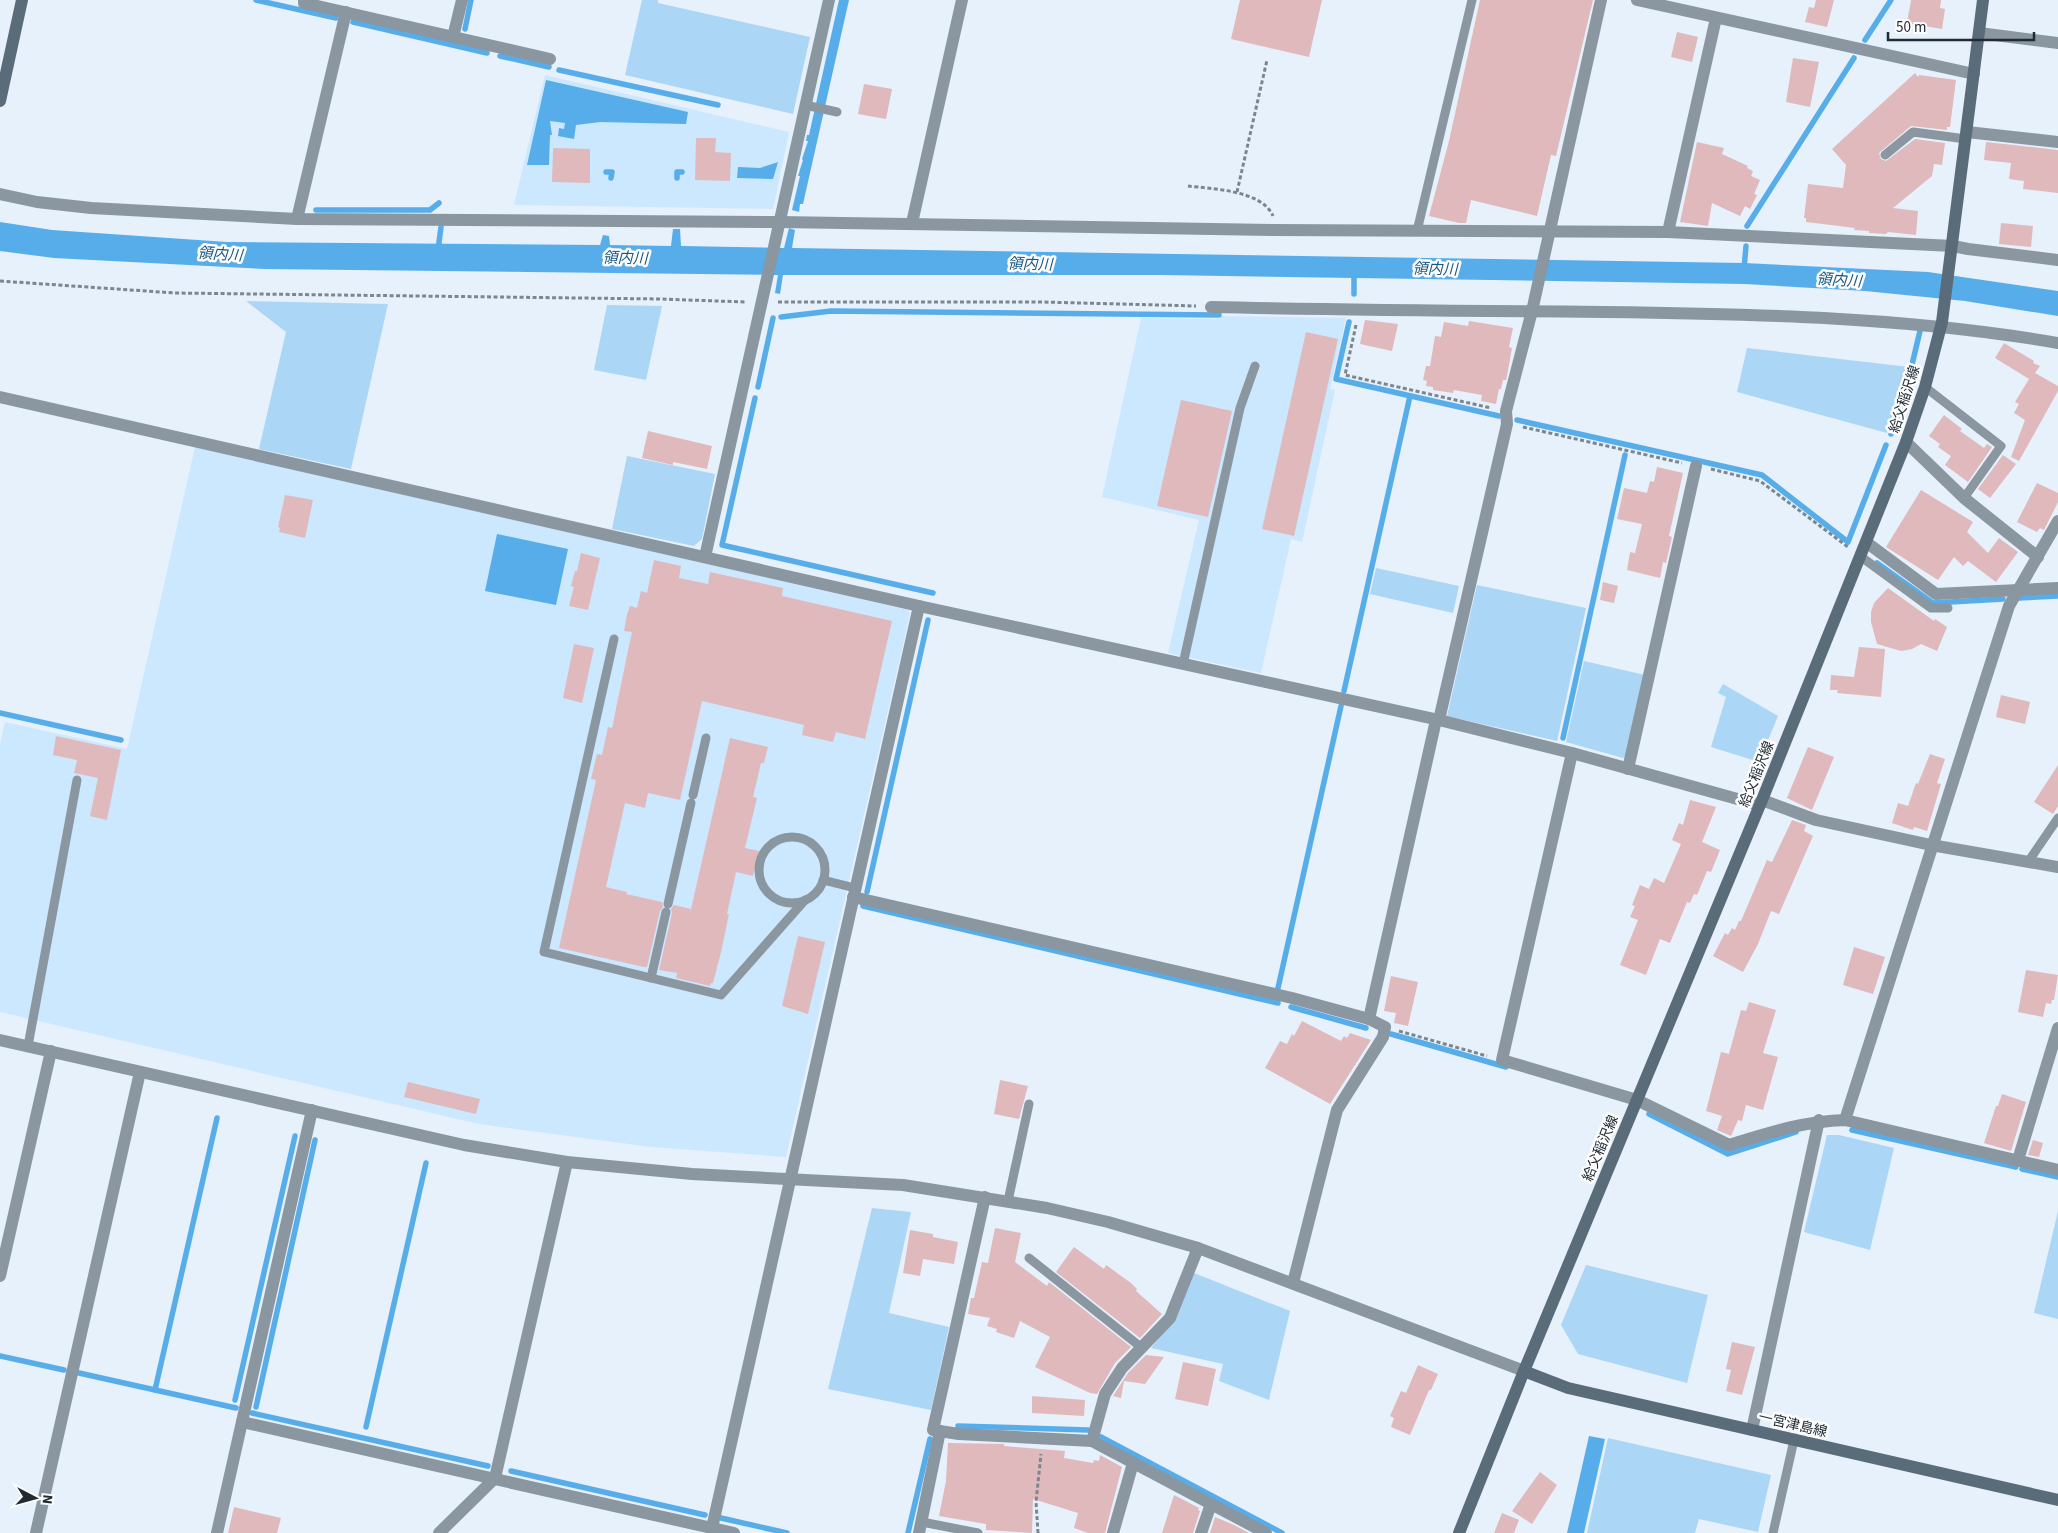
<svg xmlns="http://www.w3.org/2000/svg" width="2058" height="1533" font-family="'Source Sans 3','Noto Sans JP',sans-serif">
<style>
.built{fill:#cbe8ff}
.green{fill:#acd6f6}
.water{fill:#56adea}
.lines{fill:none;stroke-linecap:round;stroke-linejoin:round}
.stream{stroke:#56adea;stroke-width:5.5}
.building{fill:#e0b9bd}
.path{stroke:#7b868f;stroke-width:3;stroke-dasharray:4 2.5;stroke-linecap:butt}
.service{stroke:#8a96a0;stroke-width:9}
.minor{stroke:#8a96a0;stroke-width:12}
.tertiary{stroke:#8a96a0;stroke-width:12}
.secondary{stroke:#5a6c7a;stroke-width:12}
.labels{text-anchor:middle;stroke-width:5;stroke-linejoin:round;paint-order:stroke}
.street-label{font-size:14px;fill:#202b34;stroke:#fdfdfd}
.water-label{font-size:15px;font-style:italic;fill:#175780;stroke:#fdfdfd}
</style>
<rect width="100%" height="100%" fill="#e6f1fb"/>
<g class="built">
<path d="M545,75l244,57 -16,77 -259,-4z"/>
<path d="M1221,316l125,2 -16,71 5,1 -33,152 -11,-3 -30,134 -93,-20 31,-133 -97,-23 39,-179 79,1z"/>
<path d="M195,447l713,163 2,4 -124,543 -135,-10 -172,-23 -479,-112v-268l5,-22 122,27z"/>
</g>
<g class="green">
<path d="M642,0h16v3l152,34 -17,77 -168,-39z"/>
<path d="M246,301l142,3 -37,165 -92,-20 27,-117z"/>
<path d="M607,305l55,1 -16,74 -52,-10z"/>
<path d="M1747,348l162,19 -22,66 -150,-41z"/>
<path d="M627,456l88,18 -13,65 -8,7 -82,-17z"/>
<path d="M1376,568l83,18 -6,27 -83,-19z"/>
<path d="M1477,585l109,23 -29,133 -110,-25z"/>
<path d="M1584,661l61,14 -18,81 -4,2 -57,-16z"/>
<path d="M1723,684l55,32 -19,46 -48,-15 15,-50 -8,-4z"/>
<path d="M1827,1135h12l55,13 -24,102 -66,-18z"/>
<path d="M872,1208l39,4 -22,101 60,14 -18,83 -103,-21z"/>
<path d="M2058,1211v108l-24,-6z"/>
<path d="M1586,1265l122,30 -21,88 -109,-29 -17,-29z"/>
<path d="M1194,1273l96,38 -21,89 -50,-19 4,-17 -72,-16 26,-32z"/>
<path d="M1608,1438l163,37 -13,57 -59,-13 -4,14h-108z"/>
</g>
<g class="water">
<path d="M839,0h10l-46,204h-3l-1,8 -7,-2 8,-34h-2l5,-16 -1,-1 6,-18h-2l1,-6h2z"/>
<path d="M546,80l142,32 -2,12 -86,-2 -24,3 -2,14 -16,-3 1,-8 5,1 1,-6 -15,-2 2,14h-2l-1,30h-22z"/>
<path d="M778,162l-5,17 -36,-1 1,-11 22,1z"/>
<path d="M0,222l52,8 175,12 373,3 3,-10 6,1 1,9 61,1 2,-17h7l1,17 103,2 5,-20 6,2 -3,18 952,15 184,9 130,19v25l-93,-15 -100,-10 -120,-7 -583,-9h-379l-3,19 -5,-1 3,-18 -513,-6 -211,-11 -54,-7z"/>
<path d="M497,534l71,15 -12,56 -71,-14z"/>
<path d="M1589,1436l16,3 -21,94h-17z"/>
</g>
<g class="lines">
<g class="stream">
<path d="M256,0l80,18"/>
<path d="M353,22l134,31"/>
<path d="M465,29l6,-29"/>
<path d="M1865,40l26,-40"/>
<path d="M500,56l49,11"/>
<path d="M559,70l159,35"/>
<path d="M606,172h6l-1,6"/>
<path d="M677,178v-6h5"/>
<path d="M316,210h114l9,-7"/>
<path d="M1747,226l107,-168"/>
<path d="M438,250l3,-23"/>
<path d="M1744,269l2,-23"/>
<path d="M1354,294v-22"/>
<path d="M781,317l50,-6 388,4"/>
<path d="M1349,322l-13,57 163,37"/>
<path d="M758,387l15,-69"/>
<path d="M755,398l-33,147 211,48"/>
<path d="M1517,420l245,55 86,67 38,-97"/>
<path d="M1891,434l14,-40 15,-63"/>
<path d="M1877,563l56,40 70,-4"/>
<path d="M2019,598l39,-2"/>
<path d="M1344,691l66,-295"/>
<path d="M0,713l121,27"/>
<path d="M1563,738l62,-283"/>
<path d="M867,892l61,-272"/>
<path d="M863,906l415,97"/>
<path d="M1278,988l63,-282"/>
<path d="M1291,1007l75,21"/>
<path d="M1391,1034l115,33"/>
<path d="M1649,1114l79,40 68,-22"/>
<path d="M1852,1130l164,37"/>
<path d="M2022,1169l36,8"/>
<path d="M0,1356l64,14"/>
<path d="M79,1373l157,35"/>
<path d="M155,1390l62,-272"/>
<path d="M235,1400l60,-264"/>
<path d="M256,1407l59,-267"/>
<path d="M252,1413l236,53"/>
<path d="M958,1426l130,4"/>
<path d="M366,1427l60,-264"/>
<path d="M1101,1437l181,96"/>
<path d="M511,1471l194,44"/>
<path d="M721,1518l66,15"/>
<path d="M908,1533l22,-94"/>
</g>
</g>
<g class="building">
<path d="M1240,0h82l-13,57 -78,-18z"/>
<path d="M1480,0h113l-37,156 -5,-1 -14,61 -66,-16 -5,23h-7l-30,-7 20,-75z"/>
<path d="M1816,0h18l-7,27 -22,-5 4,-15 5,1z"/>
<path d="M1911,0h30l-1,8 5,1 -3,20 -35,-6z"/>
<path d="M1677,32l21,5 -6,25 -21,-5z"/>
<path d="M1793,58l26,4 -9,45 -24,-5z"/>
<path d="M1915,73l3,4 1,-2 37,5 -6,47h-3v3l-36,-4 -32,27 2,6 5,2 29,-22 30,4 -3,22 -8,-1 -2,12 -39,32 25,3 -2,24 -28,-3 -2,2 -17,-1v-2l-15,-1 1,-2 -49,-6v-4h-2l4,-34 35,4 3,-23 -14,-16z"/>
<path d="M864,84l28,5 -6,30 -28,-5z"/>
<path d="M696,138h20l-1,14 16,1 -1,28 -35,-1z"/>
<path d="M1697,142l27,6 -2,6 26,12 -1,2 6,3 -2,5 9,4 -6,14 3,1 -7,14 -5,-3 -5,10 -28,-13 -4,23 -28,-4z"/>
<path d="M1986,142l72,8v43l-35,-4 1,-8 -15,-2 2,-16 -27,-3z"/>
<path d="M553,148l37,1v34l-38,-1z"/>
<path d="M2001,223l32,3 -2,21 -32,-3z"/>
<path d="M1365,320l33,4 -6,27 -32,-7z"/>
<path d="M1469,321l44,7 -4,19 3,1 -5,28 -1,4h-3l-2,9h-2l-3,15 -15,-3 1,-6 -28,-5 -1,3 -20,-3v-3l-7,-1 1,-5 -4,-1 3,-14h4l5,-30 6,1 3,-15 24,4z"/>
<path d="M1306,332l32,7 -44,197 -32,-7z"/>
<path d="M2004,343l30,18 -1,2 7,3 -5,7 23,13v5l-39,70 -8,-4 14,-37 -11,-7 5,-9 -4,-2 14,-23 -34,-21z"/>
<path d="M1181,400l51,11 -24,106 -51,-11z"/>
<path d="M1944,415l18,14 -2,2 24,17 3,-4 5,3 -24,35 -23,-17 6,-9 -13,-9 2,-3 -11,-8z"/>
<path d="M648,431l64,15 -5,23 -34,-7v3l-31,-7z"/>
<path d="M2003,455l13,9 -26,34 -12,-9z"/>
<path d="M1657,467l26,6 -14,63 3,1 -6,26 -3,-1 -3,16 -33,-8 3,-18 5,1 7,-29 -25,-5 7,-31 23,5 3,-12 4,1z"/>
<path d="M2037,483l21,10v9l-14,28 -4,-2 -3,4 -20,-10z"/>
<path d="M1921,490l52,32 -6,10 21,21 11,-15 19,14 -22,30 -28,-21 -5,5 -9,-9 -16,23 -52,-33z"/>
<path d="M285,495l28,5 -8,38 -26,-6 1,-4 -2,-1z"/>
<path d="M581,553l19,5 -12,52 -19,-4 5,-19 -3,-1 4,-15h2z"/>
<path d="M654,560l27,6 -2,12 29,6 2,-12 73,16 -1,8 110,25 -27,118 -29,-7 -3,10 -31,-7 2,-10 -102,-24 -22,99 -32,-7 -3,15 -20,-5 -19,84 21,5 -1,2 36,8 1,5 -3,4 -13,56h-3l-85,-19 37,-168 -5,-1 6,-25 5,1 6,-28 4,1 18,-87 2,-9 -8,-1 3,-17 3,-8 7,2 4,-17 6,2z"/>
<path d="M1603,582l15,4 -4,17 -14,-3z"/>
<path d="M1888,588l46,33 1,-2 12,8 -10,24 -16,-7 -9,5 -11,2 -24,-7 -6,-22v-10l3,-9z"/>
<path d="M574,644l20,4 -12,55 -19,-5z"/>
<path d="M1859,647l26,2 -4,48 -44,-4 1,-3h-8l1,-15 23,2z"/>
<path d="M2001,695l29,7 -5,22 -29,-7z"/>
<path d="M56,736l65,14 -14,70 -17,-4 8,-38 -24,-5 3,-13 -24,-5z"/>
<path d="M730,738l38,9 -4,16h-3l-8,34 4,1 -12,50 14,3 -6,25 -17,-4 -9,42h2l-8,38 -8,31h-2l-1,3 -34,-8 1,-5 -18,-3 13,-57 -1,-4 3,-4 17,4z"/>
<path d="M1808,747l26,10 -22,53 -25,-12z"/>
<path d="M1930,754l15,5 -8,24 4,1 -14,47 -13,-4 -1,3 -21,-7 6,-20 10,3 8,-23 2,1z"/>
<path d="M2058,765v41l-5,8 -19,-12z"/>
<path d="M1690,800l26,7 -14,35 18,8 -9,22 -4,-1 -10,24 -3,-1 -4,9 -3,-1 -17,41 -10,-4 -14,36 -26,-10 18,-45 -8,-3 5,-11 -3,-1 8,-20 9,4 5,-11 10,5 17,-39 -9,-4 7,-17 4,2z"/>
<path d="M1792,820l14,5 -2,6 9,5 -34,78 -8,-3 -13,33 -15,28 -30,-16 12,-23 3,2 4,-7 3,2 4,-9h2l26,-61 5,2z"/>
<path d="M798,936l27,6 -17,72 -26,-8z"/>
<path d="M1854,947l31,10 -12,37 -30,-9z"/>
<path d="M2026,970l32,5 -4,25h-2l-1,4 -5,-1 -3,14 -25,-5z"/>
<path d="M1391,976l27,6 -10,44 -14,-3 2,-10 -12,-2z"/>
<path d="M1749,1002l27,8 -13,43 15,4 -15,53 -17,-5 -4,16 -4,-1 -7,16 -14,-6 5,-14 -16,-5 15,-59 8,2 12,-44 5,1z"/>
<path d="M1302,1021l39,20 3,-5 3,2 3,-5 21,7 -41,64 -65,-36 15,-27 7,3 5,-10 2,2z"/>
<path d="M1000,1080l28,6 -9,33 -25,-5z"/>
<path d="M408,1082l72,17 -4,15 -72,-17z"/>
<path d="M2002,1094l24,8 -15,49 -27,-8 12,-37h2z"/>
<path d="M2033,1140l10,3 -4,14 -11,-2z"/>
<path d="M995,1228l26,5 -6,29 32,24 2,-4 82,65 -16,16 -18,31 -7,-1 -55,-26 15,-30 -30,-16 -6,17 -18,-6 1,-3 -10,-3 3,-8 -22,-4 3,-16h3l8,-36 6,1z"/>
<path d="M910,1230l23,4v3l25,5 -4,22 -31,-5 -3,17 -17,-3z"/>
<path d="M1074,1247l30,22 2,-4 25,18 6,6 -1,2 26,23 -22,24 -84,-66z"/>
<path d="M1732,1342l23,5 -13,48 -16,-4 5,-21 -5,-1z"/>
<path d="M1146,1355l18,2 -19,27 -21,-3 -3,17 -8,-2 15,-23z"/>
<path d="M1183,1362l33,7 -8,37 -33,-7z"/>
<path d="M1418,1365l20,9 -7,16h-2l-19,45 -19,-8 3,-9 -4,-2 11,-25 5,2z"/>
<path d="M1032,1396l53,4 -1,16 -52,-3z"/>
<path d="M948,1443l56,1v2l61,5 -1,7 29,5 1,-3 5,1 1,-6 22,12 -17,66h-17l-14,-5 4,-15 -45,-14 -1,34 -46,-3v-6l-47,-8 7,-35z"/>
<path d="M1540,1472l17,13 -25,39 -20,-13z"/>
<path d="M1174,1495l25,13 -1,2 2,1 -7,22h-31z"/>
<path d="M234,1507l47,11 -4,15h-49z"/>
<path d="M1502,1513l17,7 -5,13h-20z"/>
<path d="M1215,1517l19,8 15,8h-39z"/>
</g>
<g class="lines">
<g class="path">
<path d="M1188,186c24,3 74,4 85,30"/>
<path d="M1237,192l30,-132"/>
<path d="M0,281l175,12 485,6 86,3"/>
<path d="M778,302h265l153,4"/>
<path d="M1356,325l-11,50 146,33"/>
<path d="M1523,427l159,36"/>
<path d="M1711,469l49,12 88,66"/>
<path d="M1399,1031l88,25"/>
<path d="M1038,1533l-2,-31 5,-48"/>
</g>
<g class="service">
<path d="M805,105l32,7"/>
<path d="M1885,155l28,-23 53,7"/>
<path d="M1417,231l55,-231"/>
<path d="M1925,387l76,59 -37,52"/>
<path d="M1860,556l71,52h17"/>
<path d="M614,639l-70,313 177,43 84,-95"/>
<path d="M1183,664l57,-256 15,-42"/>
<path d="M693,795l13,-57"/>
<circle cx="792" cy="870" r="33"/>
<path d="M2028,862l30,-44"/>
<path d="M823,880l32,8"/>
<path d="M668,904l23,-101"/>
<path d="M651,978l15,-66"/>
<path d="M28,1046l49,-266"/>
<path d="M1008,1201l21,-97"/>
<path d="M1029,1258l113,90"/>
<path d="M922,1522l56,11"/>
<path d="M1773,1533l21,-93"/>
</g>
<g class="minor">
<path d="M304,0v3l246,56"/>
<path d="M1637,0l337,74"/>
<path d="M1979,33l79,10"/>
<path d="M453,37l9,-37"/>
<path d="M1967,132l91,10"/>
<path d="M0,194l37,8 54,6 206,11 482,3 495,8 394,2 285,14 15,3 90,11"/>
<path d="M297,219l49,-207"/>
<path d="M912,223l50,-223"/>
<path d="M1668,232l48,-214"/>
<path d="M1211,307c131,3 262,4 393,5 152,2 304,5 454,31"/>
<path d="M0,397l919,209 520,114 133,33 187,52"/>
<path d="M1906,442l58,56 74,59"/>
<path d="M1866,542l70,52 122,-6"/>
<path d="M705,557l124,-557"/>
<path d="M1439,720l68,-296 -1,-13 26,-100 69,-311"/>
<path d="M1572,753l-70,307 135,40 92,45c39,-12 75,-24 116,-25l213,50"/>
<path d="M1628,769l68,-303"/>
<path d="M1762,800l54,20 115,25 127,22"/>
<path d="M853,897l439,101 77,21"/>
<path d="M1845,1120l164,-514 49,-85"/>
<path d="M2018,1160l40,-132"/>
<path d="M985,1197l-52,233 26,4 133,7 174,92"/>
<path d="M0,1276l51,-225"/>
<path d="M1293,1283l44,-173 46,-73 2,-10 -16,-8 67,-299"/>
<path d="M242,1422l492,111"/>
<path d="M1752,1430l67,-310"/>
<path d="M1092,1441l13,-47 17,-26 48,-50 28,-70"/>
<path d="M712,1528l207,-922"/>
<path d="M36,1533l104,-461"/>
<path d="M217,1533l95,-423"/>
<path d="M439,1533l56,-55 72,-316"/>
<path d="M919,1533l21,-102"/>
<path d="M1113,1533l20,-70"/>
<path d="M1201,1533l10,-29"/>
</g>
<path class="tertiary" d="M0,1040l464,105 103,17 125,12 211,11 144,23 61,14 90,26 326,123"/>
<g class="secondary">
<path d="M0,101l22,-101"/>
<path d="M1524,1371l44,17 490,112"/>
<path d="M1459,1533l65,-162 238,-571 144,-358 19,-55 17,-65 41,-322"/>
</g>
</g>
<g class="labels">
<g class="street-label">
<text transform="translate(1904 399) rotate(-72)" y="5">給父稲沢線</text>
<text transform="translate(1756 774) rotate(-68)" y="5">給父稲沢線</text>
<text transform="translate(1600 1148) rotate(-67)" y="5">給父稲沢線</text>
<text transform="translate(1793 1424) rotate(13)" y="5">一宮津島線</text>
</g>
<g class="water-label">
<text transform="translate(220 254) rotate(4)" y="5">領内川</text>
<text transform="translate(625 258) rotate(1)" y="5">領内川</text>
<text transform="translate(1030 264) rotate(1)" y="5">領内川</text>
<text transform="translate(1435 269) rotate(1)" y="5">領内川</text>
<text transform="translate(1839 280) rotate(4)" y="5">領内川</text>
</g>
</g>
<g transform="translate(35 1498) rotate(96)" stroke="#fdfdfd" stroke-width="4" paint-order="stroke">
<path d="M0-4L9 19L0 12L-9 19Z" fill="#202b34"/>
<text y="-8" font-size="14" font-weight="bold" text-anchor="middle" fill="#202b34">N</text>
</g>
<path d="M1888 32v8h146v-8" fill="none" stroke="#202b34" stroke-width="2.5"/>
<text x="1896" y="32" font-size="15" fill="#202b34" stroke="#fdfdfd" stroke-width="4" paint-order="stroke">50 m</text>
</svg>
